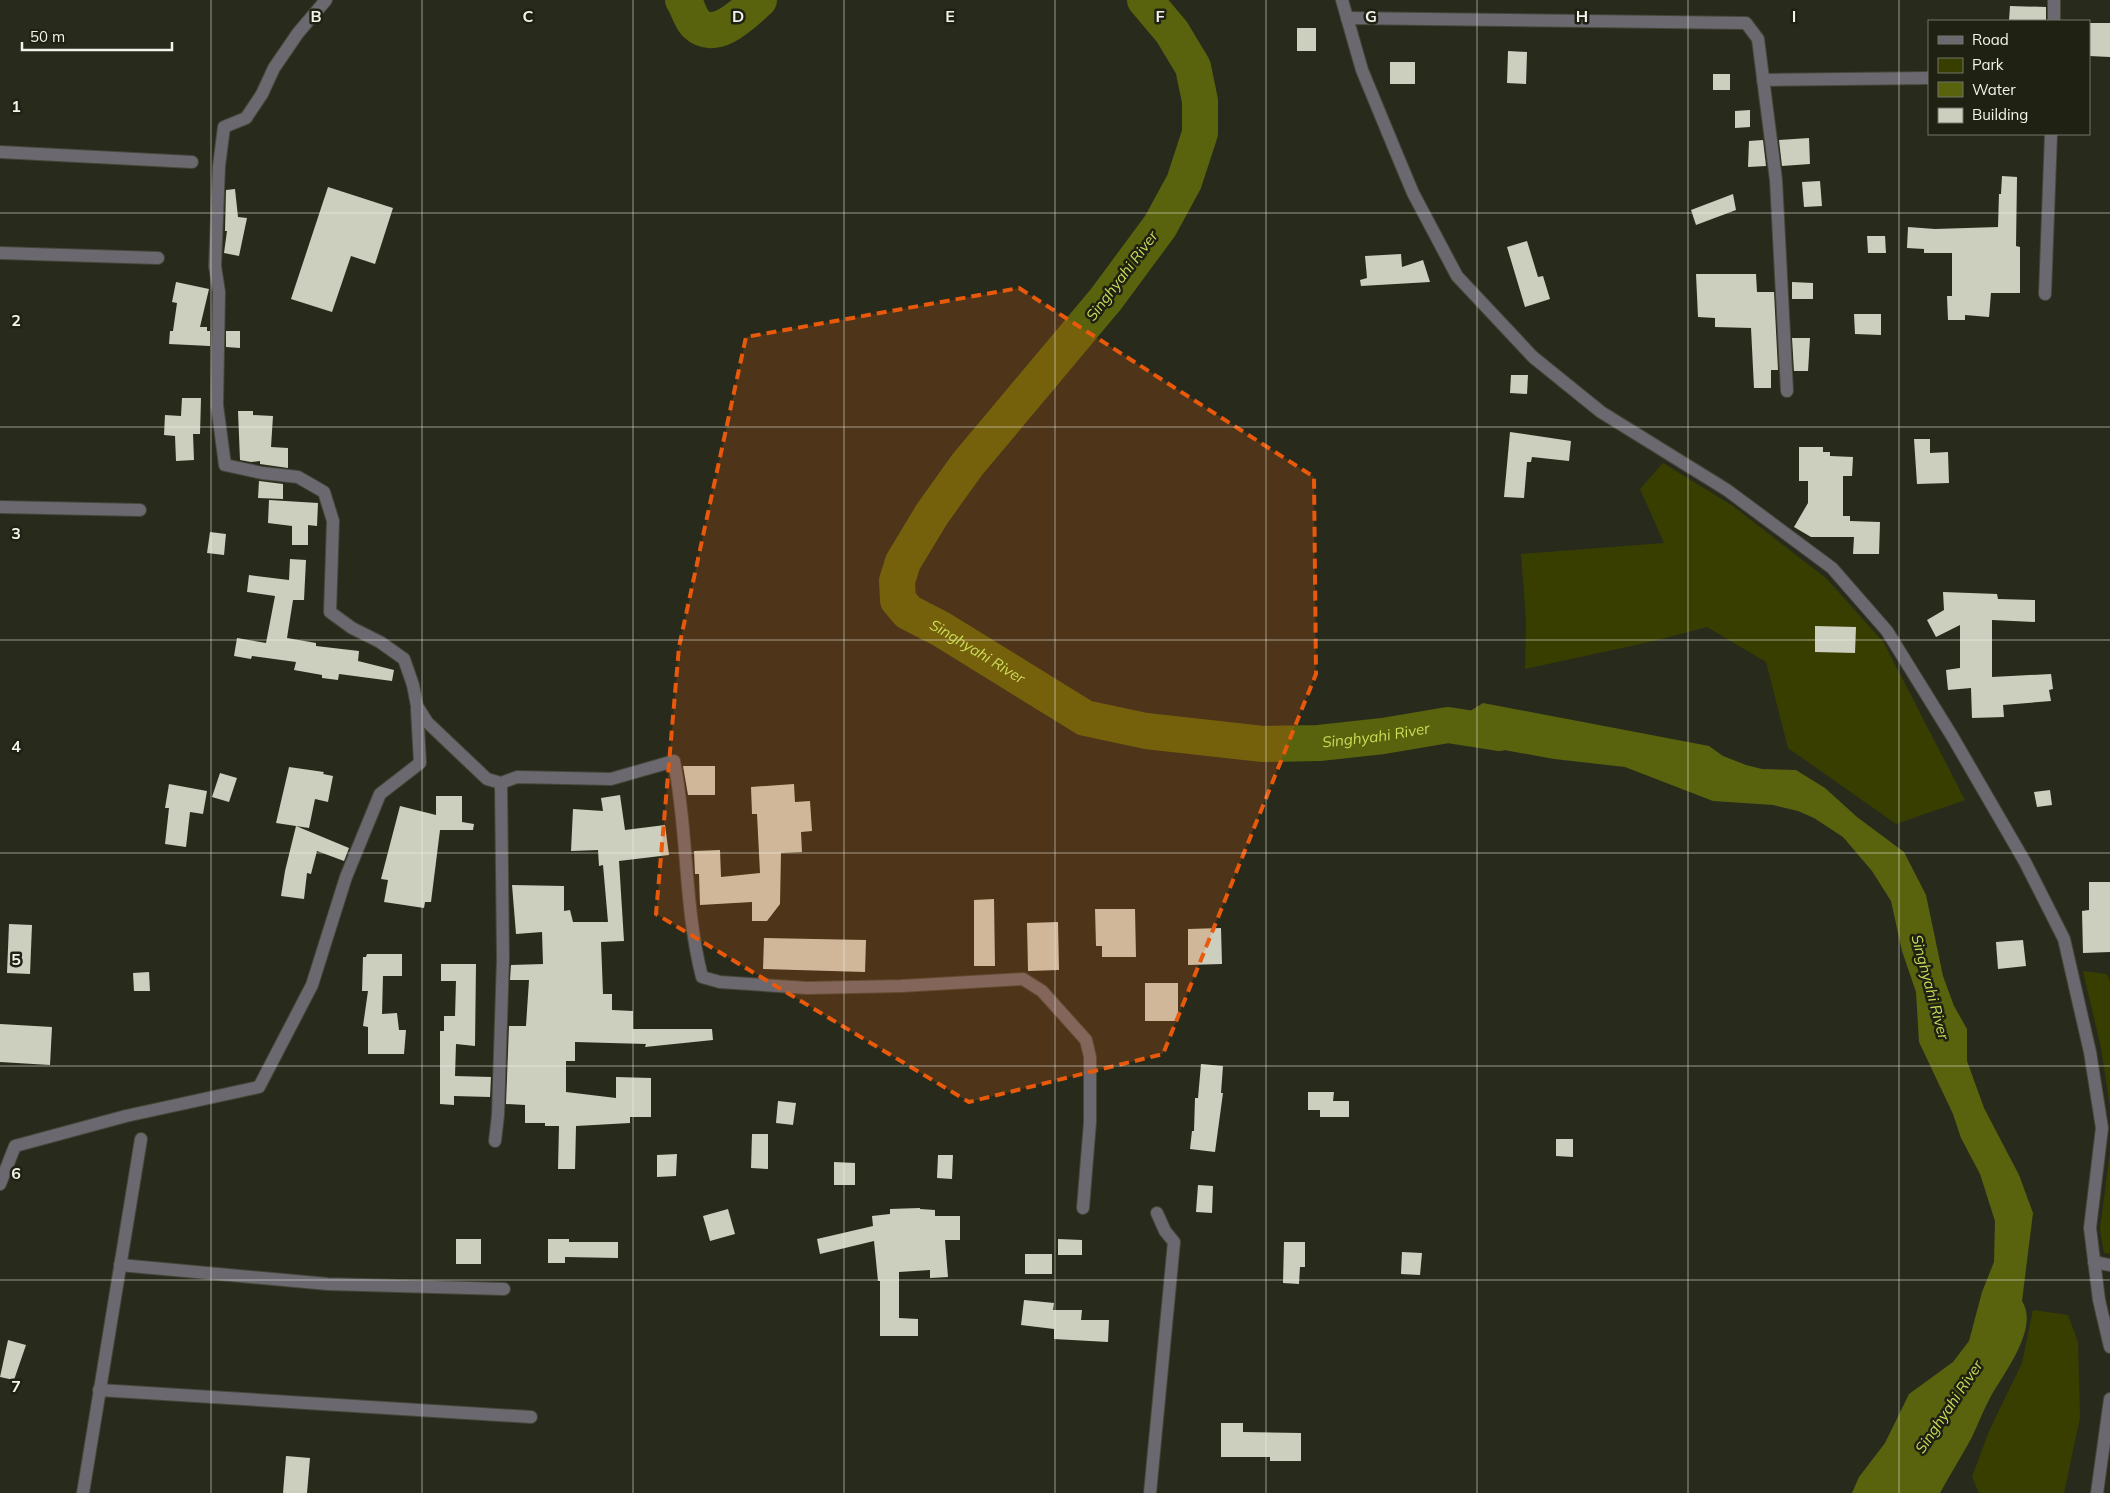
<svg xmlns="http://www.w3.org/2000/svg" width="2110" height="1493" font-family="Mulish,sans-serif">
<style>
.green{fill:#383e00}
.water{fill:#59620d}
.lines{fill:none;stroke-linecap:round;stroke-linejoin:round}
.river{stroke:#59620d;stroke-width:36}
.building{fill:#cccfbd}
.minor-casing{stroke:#444739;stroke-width:14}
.minor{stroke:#6b686f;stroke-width:12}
.marked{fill:#e8590c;fill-opacity:0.2;stroke:#e8590c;stroke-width:4;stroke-dasharray:10 6;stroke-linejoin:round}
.grid{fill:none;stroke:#f2f3ea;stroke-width:1;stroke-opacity:0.55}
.labels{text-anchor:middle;stroke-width:5;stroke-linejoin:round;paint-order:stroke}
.water-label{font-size:15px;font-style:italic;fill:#ccdd57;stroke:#1f2113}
.grid-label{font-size:16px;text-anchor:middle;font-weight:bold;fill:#f2f3ea;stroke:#1f2113;stroke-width:5;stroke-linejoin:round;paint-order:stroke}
</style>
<rect width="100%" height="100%" fill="#282b1c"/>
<g class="green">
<path d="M1663,463l70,43 94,73 57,64 81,157 -69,24 -108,-76 -22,-86 -59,-35 -53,14 -129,28 1,-49 -5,-66 143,-11 -24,-54z"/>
<path d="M2083,971l24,3 3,7v126l-9,-59z"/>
<path d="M2110,1152v102l-6,-1 -4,-24z"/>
<path d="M2033,1310l35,5 10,27 2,76 -16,75h-85l-7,-16 17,-46 33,-68z"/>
</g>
<path class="water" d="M1483,703l226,43 14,10 23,9 16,4 34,1 29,18 32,29 47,35 22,43 17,81 11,30 13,23v32l17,47 35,67 14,38 -11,88c18,28 -20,74 -32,97 -7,13 -12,26 -18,39 -10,19 -22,37 -32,56h-88l7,-16 26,-34 24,-49 44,-32 16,-21 13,-49 12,-30 1,-41 -15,-47 -19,-36 -8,-24 -34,-72 -3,-50 -14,-41 -11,-50 -19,-30 -29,-34 -29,-19 -16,-7 -25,-6 -60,-4 -88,-34 -71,-8 -83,-15 -23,-19z"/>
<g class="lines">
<g class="river">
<path d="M683,0c5,7 7,18 13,24 20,19 48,-11 63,-24"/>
<path id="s1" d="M1145,0l27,32 21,35 7,34v32l-16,49 -24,44 -54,73 -139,166 -35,49 -29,48 -6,19 1,19 10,12 33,17 144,89 61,13 117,13 56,-1 64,-7 65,-11 51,8"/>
</g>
</g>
<g class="building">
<path d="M2010,6l36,1v14h-37z"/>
<path d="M2089,23h21v34l-21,-1z"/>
<rect x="1297" y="28" width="19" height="23"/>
<path d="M1508,51l19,1 -1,32 -19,-1z"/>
<rect x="1390" y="62" width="25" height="22"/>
<rect x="1713" y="74" width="17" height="16"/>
<path d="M1750,110v17l-15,1v-17z"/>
<path d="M1809,138l1,26 -28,2 -3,-26z"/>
<path d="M1763,140l3,26 -18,1 1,-26z"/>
<path d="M2002,176l15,1 -1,69 4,1v46h-29l-2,24 -24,-2v5h-17l-1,-24h5v-43h-28v-4l-17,-1 1,-21 27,2 63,-2 1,-33h2z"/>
<path d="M1820,181l2,25 -18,1 -2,-25z"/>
<path d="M328,187l65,21 -18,56 -24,-8 -19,56 -41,-13z"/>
<path d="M235,189l3,28 9,1 -8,38 -15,-3 3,-22h-2l1,-41z"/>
<path d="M1733,194l3,16 -40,15 -5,-15z"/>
<path d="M1867,236h18l1,17h-18z"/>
<path d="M1527,241l11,36 5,-1 7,23 -25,8 -18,-60z"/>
<path d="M1401,254l1,13 21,-7 7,22 -69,4 -1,-6 7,-2 -2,-22z"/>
<path d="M1696,274h60l1,18h17l4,78h-7v18h-17l-3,-60 -36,-1v-9l-17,-1z"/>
<path d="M176,282l33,7 -9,38h7v4h3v15l-41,-2 1,-13h3l4,-28 -5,-1z"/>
<path d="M1792,282l21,1v16h-21z"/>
<path d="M1854,314h27v21l-26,-1z"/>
<path d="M226,331h14v17l-14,-1z"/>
<path d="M1792,338h18l-2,33h-14z"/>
<path d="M1511,375h17l-1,19 -17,-1z"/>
<path d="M182,398h19l-1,36h-7l1,26 -18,1 -1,-25 -11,-1 1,-20 16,1z"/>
<path d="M238,411h15v4l20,1 -2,31 17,1v20l-28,-4v-3l-9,1 -11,-2z"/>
<path d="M1510,432l61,9 -2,20 -37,-4 -1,5h-4l-3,36 -20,-1z"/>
<path d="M1914,439h16v14l18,-1 1,31 -32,1z"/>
<path d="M1799,447h24v5h7v4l23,1 -1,19h-9v40h7v5l30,1 -1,32h-26l1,-17h-43l-17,-10 14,-24v-22h-9z"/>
<path d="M259,481l24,3v15l-25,-1z"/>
<path d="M269,500l49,3 -1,23 -9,-1v20h-16v-19l-24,-3z"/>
<path d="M210,532l16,2 -2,21 -17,-2z"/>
<path d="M290,559l16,1 -2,40h-11l-6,38 29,5v3l43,5 -1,10 36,9 -2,11 -53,-7 -1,6 -16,-2v-3l-28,-5 2,-8 -44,-6 -1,3 -17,-3 3,-18 29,5 9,-47 -28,-4 2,-17 40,5z"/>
<path d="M1943,592l54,2 1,5 37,1v22l-43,-2v57l59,-3 2,15 -4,1 2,11 -48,4 1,12 -32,1 -1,-30 -23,2 -2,-20 14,-2v-43l-24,12 -9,-17 17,-10z"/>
<path d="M1815,626l41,1 -1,26 -40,-1z"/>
<path d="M683,766h32v29h-27z"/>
<path d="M289,767l35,5 -1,2 10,2 -5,26 -13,-3 -6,29 -33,-5z"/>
<path d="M220,773l17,5 -8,24 -17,-5z"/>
<path d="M169,784l38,7 -4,23 -13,-2 -4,35 -21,-3 4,-36h-4z"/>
<path d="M794,784l1,18 15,-1 2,30 -11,1 1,20 -21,1 -1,51 -13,17h-15v-19l-52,3 -1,-31h-4l-1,-23 26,-1 1,27 39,-4 -3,-59h-5l-1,-27z"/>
<path d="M2050,790l2,15 -15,2 -3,-15z"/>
<path d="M620,795l5,35 40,-5 4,30 -50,6 5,80 -23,1 2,52h9v16l21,1v18h79l1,11 -68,7 1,-3 -71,-2v19h-9v31l50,6v-21l35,1v39h-21v6l-54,3 -1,43h-17l1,-43h-14v-3h-20v-18l-19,-1 3,-78h17l3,-46h-19l1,-15 32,-1 -1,-32 -26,2 -4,-49 52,1v25l6,-1 3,12h35l-5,-57 -4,1 -1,-16 -27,1 2,-42 30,2 -2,-13z"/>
<path d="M436,796h26v26l12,2 -1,6h-33l-9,72h-6l-1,6 -40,-6 4,-22 -7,-1 19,-73 36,9z"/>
<path d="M296,826l53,22 -5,13 -27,-10 -6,23 -4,-1 -3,26 -23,-3 4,-25z"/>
<path d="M2089,882h21v70l-27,1 -1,-42 7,-1z"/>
<path d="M994,899l1,67h-21v-66z"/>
<path d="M1095,909h40l1,48h-34v-11h-6z"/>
<path d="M1058,922l1,48 -31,1 -1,-48z"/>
<path d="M9,924l23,1 -2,49 -23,-1z"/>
<path d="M1221,928l1,36 -34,1v-36z"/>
<path d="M764,938l102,2 -1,32 -102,-3z"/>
<path d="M2023,940l3,26 -28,3 -2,-27z"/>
<path d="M367,954h35v22h-19l-1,38 15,-1 2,17h7l-2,24h-36v-27l-5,-1 5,-35h-6l1,-34h3z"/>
<path d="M441,964h35l-1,82 -19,-2 -1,32 36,1 -1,20 -36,-1v9l-14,-1v-73h4v-15h11l1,-35h-15z"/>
<path d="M149,972l1,19h-16l-1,-18z"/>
<rect x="1145" y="983" width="33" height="38"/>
<path d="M0,1024l52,3 -2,38 -50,-3z"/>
<path d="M1201,1064l22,2 -2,27h2l-8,59 -25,-3 2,-18h2l1,-33h3z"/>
<path d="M1308,1092h26l-1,9h16v16h-29v-7h-12z"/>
<path d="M778,1101l18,2 -3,22 -17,-2z"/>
<path d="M752,1134h16v35l-17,-1z"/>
<path d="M1556,1139h17v18l-17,-1z"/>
<path d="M677,1154l-1,22 -19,1v-22z"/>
<path d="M938,1155h15l-1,24 -15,-1z"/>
<path d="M834,1162l21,1v22h-21z"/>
<path d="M1198,1185l15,1 -1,27 -16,-1z"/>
<path d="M920,1208v1l15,1v6h25v24h-15l3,37 -18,1v-8l-31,2v46l19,1v17h-38v-55h-2l-4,-40 -54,13 -3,-15 56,-13 -1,-10 18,-2v-5z"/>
<path d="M728,1209l7,25 -25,7 -7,-25z"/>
<rect x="456" y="1239" width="25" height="25"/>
<path d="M548,1239h21v3h49v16l-53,-1v6h-17z"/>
<path d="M1058,1239l24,1v15h-24z"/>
<path d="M1284,1242h21v25h-5l-1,17 -16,-1z"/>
<path d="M1402,1252l20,1 -2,22 -19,-1z"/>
<rect x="1025" y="1254" width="27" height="20"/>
<path d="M1024,1300l30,3 -1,7h29l-1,10h28l-1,22 -54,-3v-10l-33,-4z"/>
<path d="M8,1340l18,5 -12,35 -14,-3z"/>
<path d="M1221,1423h22v9l58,1v28h-31v-4h-49z"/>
<path d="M286,1456l24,2 -3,35h-24z"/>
</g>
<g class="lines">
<defs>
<g id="minor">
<path d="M326,0l-28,33 -24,35 -12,26 -16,24 -22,9 -5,39 -4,100 4,26 -2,113 8,60 37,8 36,4 26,15 9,29 -3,91 22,16 28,14 24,17 9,26 4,21 10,16 60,57 14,4 16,-6 94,2 63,-18c14,71 10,146 28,216l18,5 87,6 94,-2 122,-7 19,12 44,49 4,17v65l-7,86"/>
<path d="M1342,0l20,70 33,80 18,43 44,83 76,81 68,55 126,78 105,78 55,63 65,105 73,126 39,77 26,113 12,76 -12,100 9,72 11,47"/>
<path d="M1347,18l399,5 12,16 18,141 11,211"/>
<path d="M2054,21v-21"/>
<path d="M1763,80l166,-2"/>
<path d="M0,152l192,10"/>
<path d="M0,253l158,5"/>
<path d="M2045,294l6,-160"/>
<path d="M0,507l140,3"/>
<path d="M495,1141l3,-26 5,-157 -2,-175"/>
<path d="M0,1184l15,-38 111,-30 133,-29 53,-102 34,-108 34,-83 40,-31 -3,-54"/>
<path d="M2094,1262l16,3"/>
<path d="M120,1265l208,19 176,5"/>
<path d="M99,1390l432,27"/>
<path d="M83,1493l58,-354"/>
<path d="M1150,1493l24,-251 -9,-11 -8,-18"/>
<path d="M2097,1493l13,-94"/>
</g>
</defs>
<use href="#minor" class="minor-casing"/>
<use href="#minor" class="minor"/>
</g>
<path class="marked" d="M1019,288l295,189 2,197 -153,380 -194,48 -313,-188 23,-267 67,-310z"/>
<path class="grid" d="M211,0v1493M422,0v1493M633,0v1493M844,0v1493M1055,0v1493M1266,0v1493M1477,0v1493M1688,0v1493M1899,0v1493M0,213h2110M0,427h2110M0,640h2110M0,853h2110M0,1066h2110M0,1280h2110"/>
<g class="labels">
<g class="water-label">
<text transform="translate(1122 276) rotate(-53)" y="5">Singhyahi River</text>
<text dy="5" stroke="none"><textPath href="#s1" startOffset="809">Singhyahi River</textPath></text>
<text dy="5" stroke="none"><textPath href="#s1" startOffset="1229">Singhyahi River</textPath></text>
<text transform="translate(1930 987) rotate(75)" y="5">Singhyahi River</text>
<text transform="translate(1949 1407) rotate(-56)" y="5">Singhyahi River</text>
</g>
</g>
<g class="grid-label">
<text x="316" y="22">B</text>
<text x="528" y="22">C</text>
<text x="738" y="22">D</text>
<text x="950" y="22">E</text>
<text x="1160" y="22">F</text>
<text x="1371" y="22">G</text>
<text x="1582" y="22">H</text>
<text x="1794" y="22">I</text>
<text x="16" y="112">1</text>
<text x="16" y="326">2</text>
<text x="16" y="539">3</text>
<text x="16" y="752">4</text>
<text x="16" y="965">5</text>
<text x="16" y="1179">6</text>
<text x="16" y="1392">7</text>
</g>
<rect x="1928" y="20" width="162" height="115" fill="#1f2113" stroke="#737569"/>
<rect x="1938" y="36" width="25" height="8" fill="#6b686f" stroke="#737569"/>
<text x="1972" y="45" font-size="15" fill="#f2f3ea">Road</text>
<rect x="1938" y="58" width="25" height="15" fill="#383e00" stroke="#737569"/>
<text x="1972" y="70" font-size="15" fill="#f2f3ea">Park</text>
<rect x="1938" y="82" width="25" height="15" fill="#59620d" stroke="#737569"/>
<text x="1972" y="95" font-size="15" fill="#f2f3ea">Water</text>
<rect x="1938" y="108" width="25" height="15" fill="#cccfbd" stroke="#737569"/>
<text x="1972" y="120" font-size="15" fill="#f2f3ea">Building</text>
<path d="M22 42v8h150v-8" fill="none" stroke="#f2f3ea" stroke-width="2.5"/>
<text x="30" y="42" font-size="15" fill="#f2f3ea" stroke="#1f2113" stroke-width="4" paint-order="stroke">50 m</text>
</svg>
